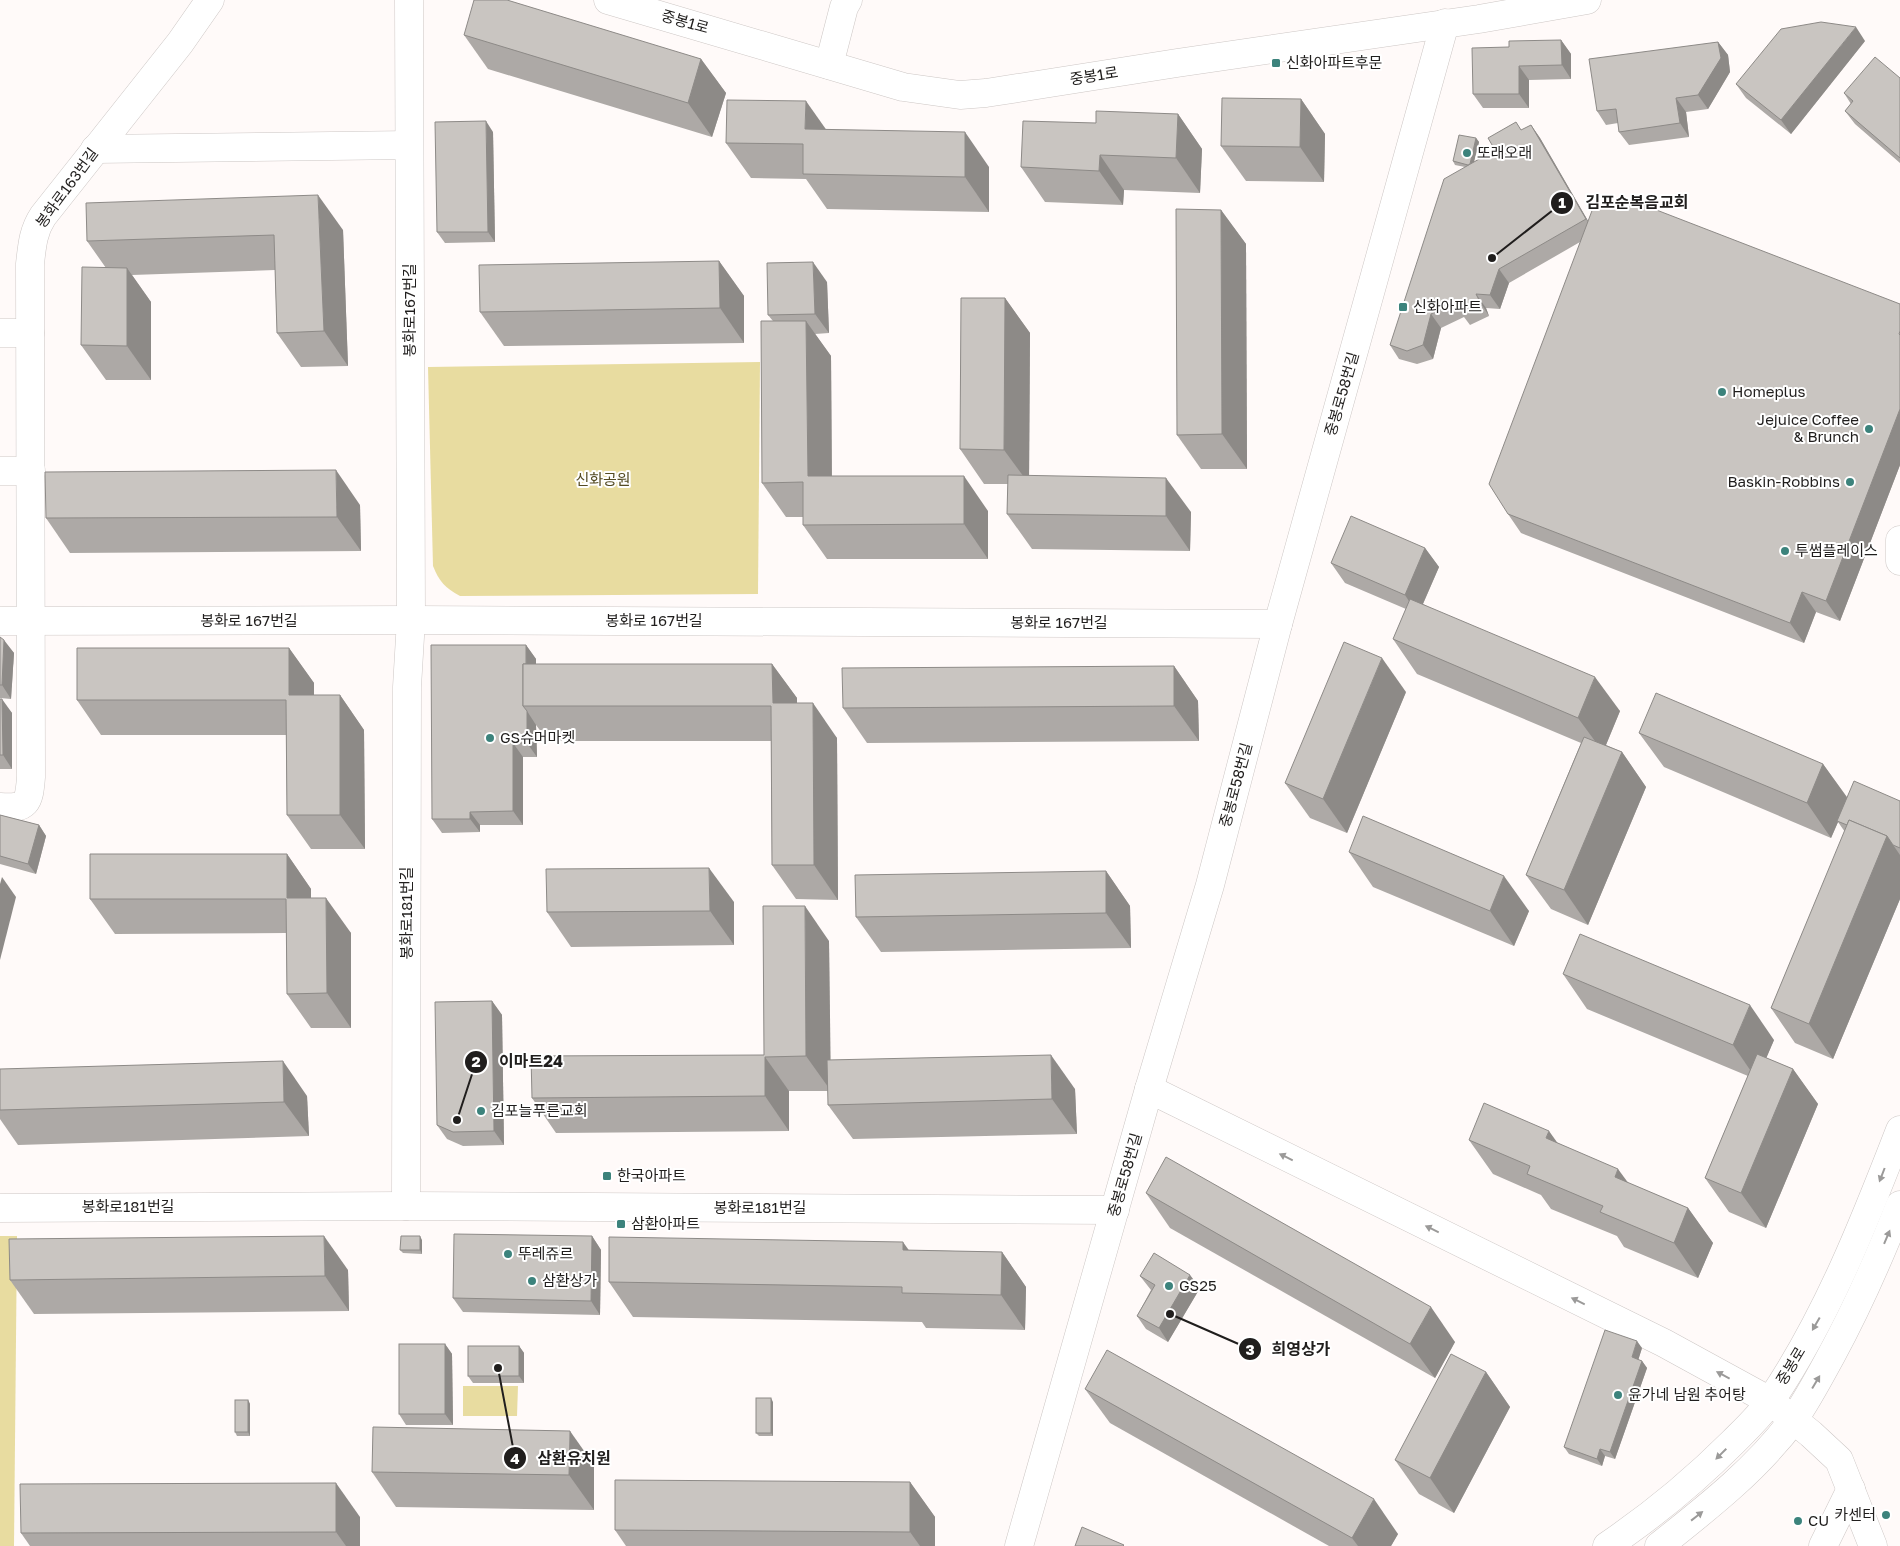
<svg xmlns="http://www.w3.org/2000/svg" width="1900" height="1546" font-family="'Golos Text','Noto Sans KR',sans-serif">
<style>
.green{fill:#e8dca0}
.lines{fill:none;stroke-linecap:round;stroke-linejoin:round}
.minor-casing{stroke:#cdc7c5;stroke-width:29}
.minor{stroke:#fff;stroke-width:28}
.wall{fill:#ada9a6}
.shaded-wall{fill:#8d8a87}
.building{fill:#c9c5c1;stroke:#8d8a87}
.oneway{fill:#9b9a99}
.poi-dot{fill:#3c837c;stroke:#fff;stroke-width:2}
.labels{text-anchor:middle;stroke-width:4;stroke-linejoin:round;paint-order:stroke}
.street-label{font-size:15px;fill:#201e1d;stroke:#fff}
.poi-label{font-size:15px;fill:#201e1d;stroke:#fff;text-anchor:start}
.park-label{font-size:15px;fill:#544b23;stroke:#fff}
.leader{fill:none;stroke:#201e1d;stroke-width:2}
.callout-dot{fill:#201e1d;stroke:#fff;stroke-width:2}
.mark-label{font-size:15px;text-anchor:middle;font-weight:bold;fill:#fff}
.callout-label{font-size:16px;text-anchor:middle;font-weight:bold;fill:#201e1d;stroke:#fff;stroke-width:4;stroke-linejoin:round;paint-order:stroke}
</style>
<rect width="100%" height="100%" fill="#fffaf9"/>
<g class="green">
<path d="M760,362l-2,232 -298,2c-15,-8 -21,-15 -27,-30l-5,-199z"/>
<path d="M0,1236h17l-3,310h-14z"/>
<path d="M463,1386h55l-1,30h-54z"/>
</g>
<g class="lines">
<defs>
<g id="minor">
<path d="M608,0l295,87 57,8 26,-2 45,-7 146,-23 302,-44 108,-19"/>
<path d="M829,65l15,-58 4,-7"/>
<path d="M95,149l314,-4"/>
<path d="M0,333h30"/>
<path d="M0,471h31"/>
<path d="M1900,540v21"/>
<path d="M0,621l411,-1 867,4"/>
<path d="M0,807c27,2 29,-4 31,-30l-1,-513c2,-18 3,-33 13,-48l137,-173 30,-43"/>
<path d="M1149,1089l515,254 106,58 41,33 28,26 34,86"/>
<path d="M406,1206l1,-519 4,-67 -2,-620"/>
<path d="M0,1208l406,-2 709,4"/>
<path d="M1019,1546l130,-457 61,-204 68,-261 167,-601"/>
<path d="M1607,1546c46,-31 87,-65 126,-104 13,-13 28,-27 38,-42 56,-83 93,-177 129,-270"/>
<path d="M1659,1546c48,-38 98,-77 135,-127 14,-20 26,-43 38,-65 26,-48 48,-98 68,-149"/>
<path d="M1823,1546l28,-57"/>
</g>
</defs>
<use href="#minor" class="minor-casing"/>
<use href="#minor" class="minor"/>
</g>
<g class="wall">
<path d="M464,35l237,24 25,34 -14,44 -224,-68z"/>
<path d="M1561,40l10,14v25l-42,1v28h-46l-10,-14 36,-47z"/>
<path d="M1865,41l-74,93 -45,-36 -10,-14z"/>
<path d="M1718,42l10,13 2,17 -22,37 -22,3 3,25 -60,8 -10,-13 -1,-9 -12,2 -9,-14z"/>
<path d="M1900,78v85l-45,-39 -10,-13 6,-7 -7,-11z"/>
<path d="M1301,99l24,35 -1,48 -78,-1 -25,-35z"/>
<path d="M1178,114l24,35 -2,44 -76,-3 -1,15 -78,-3 -24,-35 75,-44z"/>
<path d="M1531,125l9,13 48,83 312,83v161l-60,156 -24,-9 -12,31 -283,-110 -13,-19 72,-272 -71,41 -9,26 -14,-1 3,8 -19,9 -6,-8 -23,11 -8,31 -16,5 -18,-5 -9,-14 75,-178 -10,-2 -2,-4 23,-23 3,4 -5,20 21,-12 27,-20z"/>
<path d="M826,129l163,38v45l-162,-3 -21,-30 -55,-1 -25,-35z"/>
<path d="M493,132l2,110 -50,1 -8,-11z"/>
<path d="M1221,210l25,34 1,225h-46l-24,-34z"/>
<path d="M343,230l5,136 -47,1 -24,-34 -2,-63 -143,5 19,27v78h-45l-25,-35 25,-77 -19,-27z"/>
<path d="M719,261l25,35v47l-240,3 -24,-34z"/>
<path d="M827,282l2,51 -14,1 16,22 1,120 156,35v48h-161l-24,-34v-8h-17l-24,-34 11,-162 -5,-6z"/>
<path d="M1005,298l25,35 -1,143 162,36 -1,39 -158,-2 -25,-35 1,-30h-24l-24,-35z"/>
<path d="M360,505l1,46 -291,2 -24,-35z"/>
<path d="M1425,548l14,19 -16,37 197,107 -14,34 16,7 24,35 -58,138 -37,-16 -25,-34 55,-132 -164,-69 -24,-35 13,-30 -61,-26 -14,-20z"/>
<path d="M0,637l14,16 -3,46 -11,-1z"/>
<path d="M526,645l10,14v5h236l25,34v5l40,35 1,162 -42,-1 -24,-34 -1,-124h-223l-12,-16 1,32h-14v68h-43v7l-38,1 -10,-14z"/>
<path d="M289,648l25,35v12h26l24,35 1,119h-54l-24,-34 -1,-80h-185l-24,-35z"/>
<path d="M1174,666l24,35 1,40 -332,2 -24,-35z"/>
<path d="M1406,692l-59,141 -37,-15 -25,-35z"/>
<path d="M0,699l12,14v56h-12z"/>
<path d="M1639,733l184,31 24,33 53,4v98l-67,160 -38,-16 -24,-35 74,-176 -7,-10 -7,16 -167,-71z"/>
<path d="M0,815l39,10 7,11 -10,38 -36,-10z"/>
<path d="M1349,852l180,59 -15,35 -141,-59z"/>
<path d="M287,854l24,35v9l40,35v95h-40l-24,-34 -1,-61 -171,1 -25,-35z"/>
<path d="M1106,871l24,35 1,42 -250,4 -25,-35z"/>
<path d="M734,902v43l-163,2 -24,-35z"/>
<path d="M829,941l1,119 245,29 2,45 -224,5 -25,-34v-14h-39v40l-233,2 -24,-35 232,-43z"/>
<path d="M1563,974l211,66 -8,18 27,11 25,35 -52,124 -37,-16 -24,-34 43,-102 -161,-67z"/>
<path d="M492,1001l10,14 2,130 -41,1 -16,-7 -10,-14z"/>
<path d="M0,1069l307,27 2,40 -291,9 -18,-26z"/>
<path d="M1469,1140l89,3 70,40 60,25 25,35 -15,35 -74,-31 -7,-11 -66,-27 -10,-14 -48,-21z"/>
<path d="M1146,1193l309,149 -20,36 -265,-150z"/>
<path d="M592,1236l9,14 -1,65 -137,-3 -10,-14z"/>
<path d="M422,1240v14l-19,-1 -3,-3z"/>
<path d="M909,1250l93,2 24,35 -1,43 -99,-2 -4,-6 -289,-5 -24,-35z"/>
<path d="M348,1270l1,41 -315,3 -24,-34z"/>
<path d="M1140,1276l60,12 -32,54 -22,-13 -9,-13 14,-26z"/>
<path d="M445,1344l7,10 1,71h-47l-7,-11z"/>
<path d="M519,1346l5,7v30h-51l-5,-7z"/>
<path d="M1642,1348l-4,12 4,1 5,7 -32,91 -10,-3 -3,10 -33,-12 -5,-7z"/>
<path d="M1486,1372l24,35 -56,106 -35,-19 -24,-34z"/>
<path d="M1085,1389l313,145 -7,12h-62l-219,-123z"/>
<path d="M248,1400l2,4v32h-13l-2,-4z"/>
<path d="M773,1402v34h-14l-3,-3z"/>
<path d="M594,1465v45l-198,-3 -24,-35z"/>
<path d="M910,1482l25,35v29h-309l-11,-16z"/>
<path d="M360,1517v29h-330l-9,-13z"/>
</g>
<g class="shaded-wall">
<path d="M1856,27l9,14 -74,93 -10,-14z"/>
<path d="M1561,40l10,14v25l-9,-14z"/>
<path d="M1718,42l10,13 2,17 -22,37 -10,-14z"/>
<path d="M701,59l25,34 -14,44 -24,-34z"/>
<path d="M1519,66l10,14v28l-10,-14z"/>
<path d="M1676,98l10,14 3,25 -9,-14z"/>
<path d="M1301,99l24,35 -1,48 -24,-35z"/>
<path d="M806,101l24,34 -25,-6z"/>
<path d="M1178,114l24,35 -2,44 -24,-35z"/>
<path d="M486,121l7,11 2,110 -7,-10z"/>
<path d="M1531,125l9,13 55,95 -9,-14z"/>
<path d="M965,132l24,35v45l-24,-35z"/>
<path d="M1476,138l3,4 -7,27 -2,-4z"/>
<path d="M1100,155l24,35 -1,15 -24,-34z"/>
<path d="M318,195l25,35 5,136 -24,-35z"/>
<path d="M1221,210l25,34 1,225 -25,-35z"/>
<path d="M719,261l25,35v47l-24,-35z"/>
<path d="M813,262l14,20 2,51 -14,-19z"/>
<path d="M127,268l24,34v78l-24,-34z"/>
<path d="M1499,269l10,14 -9,26 -10,-14z"/>
<path d="M1476,294l10,14 3,8 -9,-14z"/>
<path d="M1005,298l25,35 -1,151 -25,-34z"/>
<path d="M1431,314l10,14 -8,31 -10,-14z"/>
<path d="M806,321l25,35 1,155 -24,-35z"/>
<path d="M1900,409v56l-60,156 -14,-20z"/>
<path d="M336,470l24,35 1,46 -24,-34z"/>
<path d="M964,476l24,35v48l-24,-35z"/>
<path d="M1166,478l25,34 -1,39 -24,-35z"/>
<path d="M1425,548l14,19 -21,48 -13,-20z"/>
<path d="M1802,592l14,20 -12,31 -14,-20z"/>
<path d="M4,640l10,13 -3,46 -9,-14z"/>
<path d="M526,645l10,14v47h-9z"/>
<path d="M289,648l25,35v47l-25,-35z"/>
<path d="M1382,658l24,34 -59,141 -24,-34z"/>
<path d="M772,664l25,34v40l-24,-35z"/>
<path d="M1174,666l24,35 1,40 -25,-35z"/>
<path d="M1595,677l25,34 -17,41 -25,-34z"/>
<path d="M340,695l24,35 1,119 -25,-34z"/>
<path d="M2,699l10,14v56l-9,-14z"/>
<path d="M813,703l24,35 1,162 -24,-35z"/>
<path d="M527,711l9,14 1,32 -10,-14z"/>
<path d="M513,743l10,14v68l-10,-14z"/>
<path d="M1622,752l24,35 -58,138 -24,-35z"/>
<path d="M1823,764l25,35 -11,22 1,1 -7,16 -24,-35z"/>
<path d="M470,812l10,13v7l-10,-13z"/>
<path d="M39,825l7,11 -10,38 -8,-10z"/>
<path d="M1887,836l13,19v44l-67,160 -24,-35z"/>
<path d="M287,854l24,35v44l-24,-35z"/>
<path d="M709,868l25,34v43l-24,-34z"/>
<path d="M1106,871l24,35 1,42 -25,-35z"/>
<path d="M1504,876l25,35 -15,35 -24,-35z"/>
<path d="M2,877l14,20 -16,63v-76z"/>
<path d="M326,898l25,35v95l-24,-35z"/>
<path d="M805,906l24,35 2,150 -25,-35z"/>
<path d="M492,1001l10,14 2,130 -10,-14z"/>
<path d="M1750,1005l24,35 -17,40 -24,-35z"/>
<path d="M1051,1055l24,34 2,45 -25,-35z"/>
<path d="M765,1057l24,34v40l-24,-35z"/>
<path d="M283,1061l24,35 2,40 -25,-34z"/>
<path d="M1793,1069l25,35 -52,124 -25,-35z"/>
<path d="M1549,1131l25,35 -28,-28z"/>
<path d="M1618,1169l25,34 -28,-26z"/>
<path d="M1688,1208l25,35 -15,35 -24,-35z"/>
<path d="M324,1236l24,34 1,41 -24,-35z"/>
<path d="M420,1236l2,4v14l-2,-4z"/>
<path d="M592,1236l9,14 -1,65 -9,-14z"/>
<path d="M903,1242l25,35 -25,-27z"/>
<path d="M1002,1252l24,35 -1,43 -24,-35z"/>
<path d="M1190,1275l10,13 -32,54 -9,-14z"/>
<path d="M1431,1307l24,35 -20,36 -25,-34z"/>
<path d="M1637,1341l5,7 -5,16 -5,-7z"/>
<path d="M445,1344l7,10 1,71 -8,-11z"/>
<path d="M519,1346l5,7v30l-5,-7z"/>
<path d="M1642,1361l5,7 -32,91 -5,-7z"/>
<path d="M1486,1372l24,35 -56,106 -24,-35z"/>
<path d="M771,1398l2,4v34l-2,-3z"/>
<path d="M248,1400l2,4v32l-2,-4z"/>
<path d="M570,1431l24,34v45l-25,-35z"/>
<path d="M1600,1449l5,7 -3,10 -5,-7z"/>
<path d="M910,1482l25,35v29h-15l-10,-14z"/>
<path d="M336,1483l24,34v29h-14l-10,-14z"/>
<path d="M1374,1499l24,35 -7,12h-33l-6,-8z"/>
</g>
<g class="building">
<path d="M474,0h33l194,59 -13,44 -224,-68z"/>
<path d="M1821,22l35,5 -75,93 -45,-36 45,-55z"/>
<path d="M1561,40l1,25 -43,1v28h-46l-1,-46 37,-1v-6z"/>
<path d="M1718,42l3,16 -23,37 -22,3 4,25 -61,9 -3,-23 -19,2 -8,-52z"/>
<path d="M1875,57l25,21v80l-55,-47 8,-10 -9,-8z"/>
<path d="M1222,98l79,1 -1,48 -79,-1z"/>
<path d="M727,100l79,1 -1,28 160,3v45l-162,-3v-30l-77,-1z"/>
<path d="M1096,111l82,3 -2,44 -76,-3 -1,16 -78,-4 2,-46 73,2z"/>
<path d="M486,121l2,111h-51l-2,-110z"/>
<path d="M1516,122l5,8 10,-5 55,94 -87,50 -9,26 -14,-1 4,8 -20,9 -4,-8 -25,11 -8,31 -16,6 -17,-6 54,-166 51,-29 -7,-12z"/>
<path d="M1459,135l17,3 -6,26 -2,1 -15,-4z"/>
<path d="M318,195l6,136 -47,2 -3,-98 -187,6 -1,-38z"/>
<path d="M1628,199l272,105v27l-1,3 1,1v74l-74,192 -24,-9 -12,31 -282,-109 -19,-30 104,-276z"/>
<path d="M1176,209l45,1 1,224 -45,1z"/>
<path d="M719,261l1,47 -240,4 -1,-47z"/>
<path d="M813,262l2,52 -47,1 -1,-52z"/>
<path d="M82,267l45,1v78l-46,-1z"/>
<path d="M961,298h44l-1,152 -44,-1z"/>
<path d="M761,321h45l2,155h156v48l-161,1v-43l-41,1z"/>
<path d="M336,470l1,47 -291,1 -1,-46z"/>
<path d="M1008,475l158,3v38l-159,-2z"/>
<path d="M1351,516l74,32 -20,47 -74,-32z"/>
<path d="M1410,599l185,78 -17,41 -185,-79z"/>
<path d="M0,637l4,3 -2,45h-2z"/>
<path d="M1344,642l38,16 -59,141 -38,-16z"/>
<path d="M431,645h95v19h-3v42l4,5v32h-14v68l-43,1v7h-38z"/>
<path d="M77,648h212v47h51v120h-53l-1,-115h-209z"/>
<path d="M523,664h249l1,39h40l1,162h-42l-1,-159h-248z"/>
<path d="M1174,666v40l-331,2 -1,-40z"/>
<path d="M1656,693l167,71 -16,39 -168,-70z"/>
<path d="M0,699h2l1,56h-3z"/>
<path d="M1584,737l38,15 -58,138 -38,-15z"/>
<path d="M1854,781l46,20v47l-7,-3 -6,-9 -38,-16 -2,5 -10,-4z"/>
<path d="M0,815l39,10 -11,39 -28,-8z"/>
<path d="M1363,816l141,60 -14,35 -141,-59z"/>
<path d="M1849,820l38,16 -78,188 -38,-16z"/>
<path d="M90,854h197v44h39l1,95 -40,1 -1,-95h-196z"/>
<path d="M709,868l1,43 -163,1 -1,-43z"/>
<path d="M1106,871v42l-250,4 -1,-42z"/>
<path d="M763,906h42l1,150 -41,1v39l-233,2 -1,-42 233,-1z"/>
<path d="M1580,934l170,71 -17,40 -170,-71z"/>
<path d="M492,1001l2,130 -41,1 -16,-7 -2,-123z"/>
<path d="M1757,1054l36,15 -52,124 -36,-15z"/>
<path d="M1051,1055l1,44 -224,6 -1,-45z"/>
<path d="M283,1061l1,41 -284,8v-41z"/>
<path d="M1484,1103l65,28 -3,7 72,31 -3,8 73,31 -14,35 -74,-31 3,-6 -76,-32 3,-8 -61,-26z"/>
<path d="M1166,1157l265,150 -21,37 -264,-151z"/>
<path d="M454,1234l138,2 -1,65 -138,-3z"/>
<path d="M324,1236l1,40 -315,4 -1,-41z"/>
<path d="M401,1236h19v14h-20z"/>
<path d="M609,1237l294,5v8l99,2 -1,43 -99,-2v-6l-293,-5z"/>
<path d="M1154,1253l36,22 -31,53 -22,-12 18,-31 -15,-9z"/>
<path d="M1605,1330l32,11 -5,16 10,4 -32,91 -10,-3 -3,10 -33,-12z"/>
<rect x="399" y="1344" width="46" height="70"/>
<rect x="468" y="1346" width="51" height="30"/>
<path d="M1107,1350l267,149 -22,39 -267,-149z"/>
<path d="M1451,1354l35,18 -56,106 -35,-18z"/>
<rect x="756" y="1398" width="15" height="35"/>
<rect x="235" y="1400" width="13" height="32"/>
<path d="M373,1427l197,4 -1,44 -197,-3z"/>
<path d="M615,1480l295,2v50l-295,-2z"/>
<path d="M336,1483v49l-315,1 -1,-49z"/>
<path d="M1082,1527l42,18 -1,1h-48z"/>
</g>
<defs><path id="oneway-solid" d="M-6-.8H1V-3.2L6.5 0L1 3.2V.8H-6Z" transform="scale(1.25)"/></defs>
<g class="oneway">
<use href="#oneway-solid" transform="translate(1286 1157) rotate(-154)"/>
<use href="#oneway-solid" transform="translate(1882 1175) rotate(111)"/>
<use href="#oneway-solid" transform="translate(1432 1229) rotate(-154)"/>
<use href="#oneway-solid" transform="translate(1887 1237) rotate(-67)"/>
<use href="#oneway-solid" transform="translate(1578 1301) rotate(-154)"/>
<use href="#oneway-solid" transform="translate(1816 1324) rotate(120)"/>
<use href="#oneway-solid" transform="translate(1723 1375) rotate(-152)"/>
<use href="#oneway-solid" transform="translate(1816 1382) rotate(-59)"/>
<use href="#oneway-solid" transform="translate(1721 1454) rotate(135)"/>
<use href="#oneway-solid" transform="translate(1697 1516) rotate(-38)"/>
</g>
<g class="poi-dot">
<rect x="1271" y="58" width="10" height="10" rx="2.5"/>
<circle cx="1467" cy="153" r="5"/>
<rect x="1398" y="302" width="10" height="10" rx="2.5"/>
<circle cx="1722" cy="392" r="5"/>
<circle cx="1869" cy="429" r="5"/>
<circle cx="1850" cy="482" r="5"/>
<circle cx="1785" cy="551" r="5"/>
<circle cx="490" cy="738" r="5"/>
<circle cx="481" cy="1111" r="5"/>
<rect x="602" y="1171" width="10" height="10" rx="2.5"/>
<rect x="616" y="1219" width="10" height="10" rx="2.5"/>
<circle cx="508" cy="1254" r="5"/>
<circle cx="532" cy="1281" r="5"/>
<circle cx="1169" cy="1286" r="5"/>
<circle cx="1618" cy="1395" r="5"/>
<circle cx="1886" cy="1515" r="5"/>
<circle cx="1798" cy="1521" r="5"/>
</g>
<g class="labels">
<g class="street-label">
<text transform="translate(685 22) rotate(16)" y="5">중봉1로</text>
<text transform="translate(1094 76) rotate(-9)" y="5">중봉1로</text>
<text transform="translate(67 188) rotate(-54)" y="5">봉화로163번길</text>
<text transform="translate(410 310) rotate(-90)" y="5">봉화로167번길</text>
<text transform="translate(1342 394) rotate(-74)" y="5">중봉로58번길</text>
<text x="249" y="626">봉화로 167번길</text>
<text x="654" y="626">봉화로 167번길</text>
<text x="1059" y="628">봉화로 167번길</text>
<text transform="translate(1236 785) rotate(-75)" y="5">중봉로58번길</text>
<text transform="translate(407 913) rotate(-90)" y="5">봉화로181번길</text>
<text transform="translate(1125 1175) rotate(-74)" y="5">중봉로58번길</text>
<text x="128" y="1212">봉화로181번길</text>
<text x="760" y="1213">봉화로181번길</text>
<text transform="translate(1791 1366) rotate(-59)" y="5">중봉로</text>
</g>
<g class="poi-label">
<text x="1286" y="68">신화아파트후문</text>
<text x="1477" y="158">또래오래</text>
<text x="1413" y="312">신화아파트</text>
<text x="1732" y="397">Homeplus</text>
<text x="1859" y="425" text-anchor="end">Jejuice Coffee<tspan x="1859" dy="17">&amp; Brunch</tspan></text>
<text x="1840" y="487" text-anchor="end">Baskin-Robbins</text>
<text x="1795" y="556">투썸플레이스</text>
<text x="500" y="743">GS슈머마켓</text>
<text x="491" y="1116">김포늘푸른교회</text>
<text x="617" y="1181">한국아파트</text>
<text x="631" y="1229">삼환아파트</text>
<text x="518" y="1259">뚜레쥬르</text>
<text x="542" y="1286">삼환상가</text>
<text x="1179" y="1291">GS25</text>
<text x="1628" y="1400">윤가네 남원 추어탕</text>
<text x="1876" y="1520" text-anchor="end">카센터</text>
<text x="1808" y="1526">CU</text>
</g>
<g class="park-label">
<text x="603" y="485">신화공원</text>
</g>
</g>
<path class="leader" d="M1492 258L1562 203M457 1120L476 1062M1170 1314L1250 1349M498 1368L515 1458"/>
<g class="callout-dot">
<circle cx="1492" cy="258" r="5"/>
<circle cx="457" cy="1120" r="5"/>
<circle cx="1170" cy="1314" r="5"/>
<circle cx="498" cy="1368" r="5"/>
<circle cx="1562" cy="203" r="12"/>
<circle cx="476" cy="1062" r="12"/>
<circle cx="1250" cy="1349" r="12"/>
<circle cx="515" cy="1458" r="12"/>
</g>
<g class="mark-label">
<text x="1562" y="208">1</text>
<text x="476" y="1067">2</text>
<text x="1250" y="1355">3</text>
<text x="515" y="1464">4</text>
</g>
<g class="callout-label">
<text x="1637" y="208">김포순복음교회</text>
<text x="531" y="1067">이마트24</text>
<text x="1301" y="1355">희영상가</text>
<text x="574" y="1464">삼환유치원</text>
</g>
</svg>
